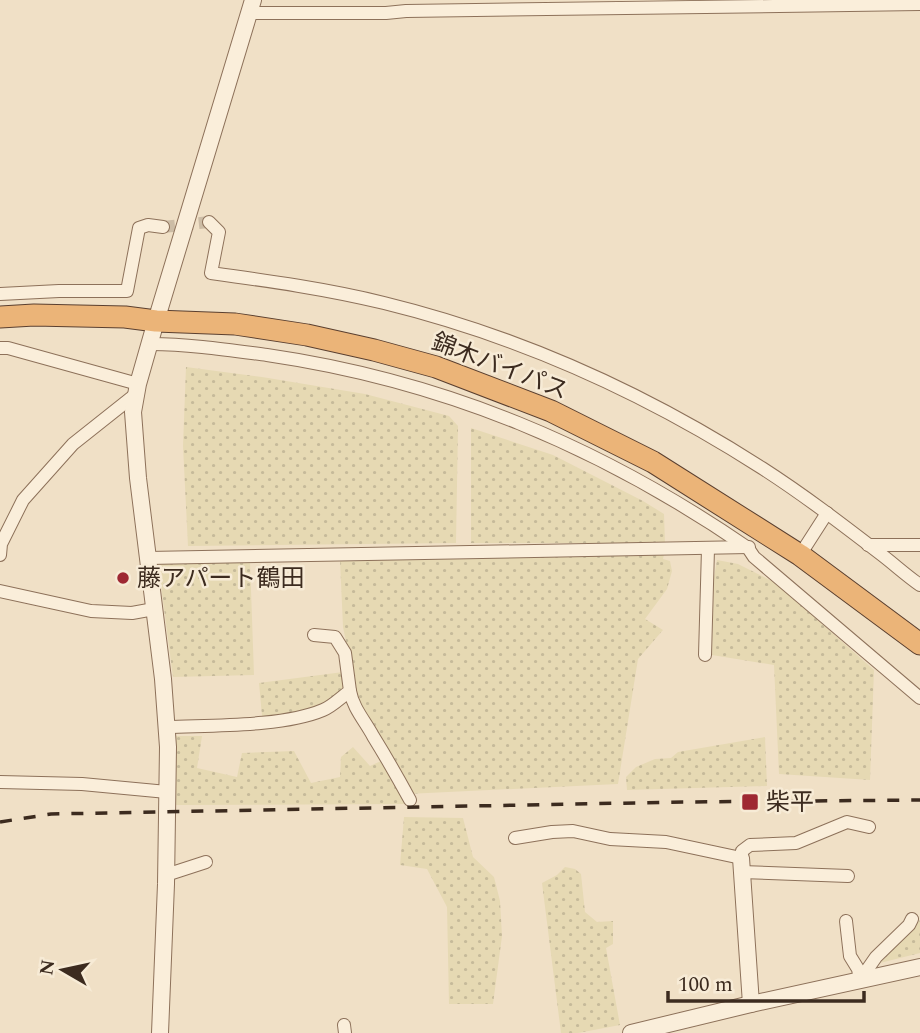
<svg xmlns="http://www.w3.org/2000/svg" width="920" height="1033" font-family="Spectral,'Noto Sans JP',serif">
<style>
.farmland{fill:url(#farmland-dots)}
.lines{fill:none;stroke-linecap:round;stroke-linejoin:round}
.minor-tunnel{stroke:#ccbca5;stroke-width:12;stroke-dasharray:12 6;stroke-linecap:butt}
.minor-casing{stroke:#8d715a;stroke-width:14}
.tertiary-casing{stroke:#8d715a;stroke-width:18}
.trunk-casing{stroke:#5a3f2f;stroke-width:23}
.minor{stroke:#faeeda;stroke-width:12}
.tertiary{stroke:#faeeda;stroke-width:16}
.trunk{stroke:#ebb478;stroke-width:21}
.rail{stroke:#3c2b1f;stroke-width:3.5;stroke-dasharray:12 12;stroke-linecap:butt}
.poi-dot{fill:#9e2833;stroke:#f7ebd6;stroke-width:2.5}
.labels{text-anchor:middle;stroke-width:5;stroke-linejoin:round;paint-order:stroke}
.street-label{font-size:24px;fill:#3c2b1f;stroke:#f7ebd6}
.poi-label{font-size:24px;fill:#3c2b1f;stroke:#f7ebd6;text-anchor:start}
</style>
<defs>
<pattern id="farmland-dots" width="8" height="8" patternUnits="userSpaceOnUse" patternTransform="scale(1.75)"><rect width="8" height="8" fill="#e6d9b3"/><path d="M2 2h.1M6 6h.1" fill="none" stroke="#c6ba9a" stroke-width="1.8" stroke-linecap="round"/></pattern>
</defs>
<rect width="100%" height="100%" fill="#f0e0c6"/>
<g class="farmland">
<path d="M186,367l76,10 103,17 84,22 9,10 -2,117 -268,3 -5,-100z"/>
<path d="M471,428l82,27 90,46 21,13 1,29h-194z"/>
<path d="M664,554l-1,5 7,2 2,10 -5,18 -22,30 18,11 -25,29 -20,125 -211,10 -48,-88 -16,-79 -3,-67z"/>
<path d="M717,560l21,4 38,19 98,87 -4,110 -91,-6 -5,-109 -62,-10 2,-78z"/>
<path d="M250,561l4,114 -81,2 -15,-114z"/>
<path d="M343,672v18l-15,12 -31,12 -35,2 -3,-33z"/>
<path d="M176,736h26l-5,32 40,9 5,-24 52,-2 17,32 29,-6 1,-20 12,-10 17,19 11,-5 25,43 -230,1z"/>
<path d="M765,737l2,49 -140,4 -1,-13 10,-10 19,-8 16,-1 7,-6z"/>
<path d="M404,817l59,1 10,39 21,20 6,24 2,35 -9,68h-44l-2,-97 -20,-38 -27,-4z"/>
<path d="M565,867l10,2 6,5 4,38 12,10 16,-1v23l-7,4 14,77 -42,8h-17l-19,-150 15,-8z"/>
<path d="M920,920v33l-40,10z"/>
</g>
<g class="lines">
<path class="minor-tunnel" d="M163,227l46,-5"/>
<defs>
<g id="minor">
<path d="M249,13h137l20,-2 514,-7"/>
<path d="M209,222l10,10 -8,41c58,8 116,16 173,30 135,33 261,90 378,165 42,27 81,57 120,87 13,10 25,21 38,30"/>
<path d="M0,294l59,-3h68l12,-63 9,-3 15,2"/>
<path d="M151,344c38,0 78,6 116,11 178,26 334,92 481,193l6,9 166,141"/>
<path d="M0,348h8l130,36"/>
<path d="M868,545h52"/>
<path d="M0,555l1,-11 22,-44 50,-56 63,-50"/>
<path d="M800,555l27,-42"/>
<path d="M148,558l601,-11"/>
<path d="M0,591l91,20 41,2 22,-4"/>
<path d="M705,655l3,-106"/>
<path d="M350,691c3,17 15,30 23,45 13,21 25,42 37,64"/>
<path d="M167,727c44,-2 116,0 156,-17 10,-4 18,-13 27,-19l-5,-38 -10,-16 -21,-2"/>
<path d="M0,782l82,2 85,8"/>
<path d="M515,838l37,-6 21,-1 37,8 56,3 75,16 1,-7 8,-6 46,-2 51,-21 22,5"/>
<path d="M741,872l107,4"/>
<path d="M166,875l40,-13"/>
<path d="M846,921l4,35 8,13 2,11"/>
<path d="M860,980l16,-23 33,-32 3,-6"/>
<path d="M344,1025l1,8"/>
</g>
<g id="tertiary">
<path d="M741,858l10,146"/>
<path d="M160,1033l6,-149 2,-137 -5,-68 -25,-201 -5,-66 5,-28 18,-63 97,-321"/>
<path d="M631,1033l120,-29 169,-37"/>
</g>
<path id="trunk" d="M0,317l34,-2 91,2 31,4 79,3 72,11 67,15 62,17 115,44 102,51 147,93 120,89"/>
</defs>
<use href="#minor" class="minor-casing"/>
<use href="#tertiary" class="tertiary-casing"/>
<use href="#trunk" class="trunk-casing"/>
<use href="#minor" class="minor"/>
<use href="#tertiary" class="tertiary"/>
<use href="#trunk" class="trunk"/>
<path class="rail" d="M0,822l51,-8 632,-12 237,-2"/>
</g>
<g class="poi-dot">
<circle cx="123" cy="578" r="7"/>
<rect x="741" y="793" width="18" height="18" rx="3.5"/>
</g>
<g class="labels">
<g class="street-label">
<text transform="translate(500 366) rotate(21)" y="8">錦木バイパス</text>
</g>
<g class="poi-label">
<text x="137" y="586">藤アパート鶴田</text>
<text x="766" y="810">柴平</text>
</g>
</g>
<g transform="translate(63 970) rotate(279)" stroke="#f7ebd6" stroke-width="5" paint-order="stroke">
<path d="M0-5L12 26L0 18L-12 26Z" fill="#3c2b1f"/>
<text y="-10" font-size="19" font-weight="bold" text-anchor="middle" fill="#3c2b1f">N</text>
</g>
<path d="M668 991v10h196v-10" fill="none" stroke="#3c2b1f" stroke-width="3.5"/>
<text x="678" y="991" font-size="21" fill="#3c2b1f" stroke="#f7ebd6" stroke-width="5" paint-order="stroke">100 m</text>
</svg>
